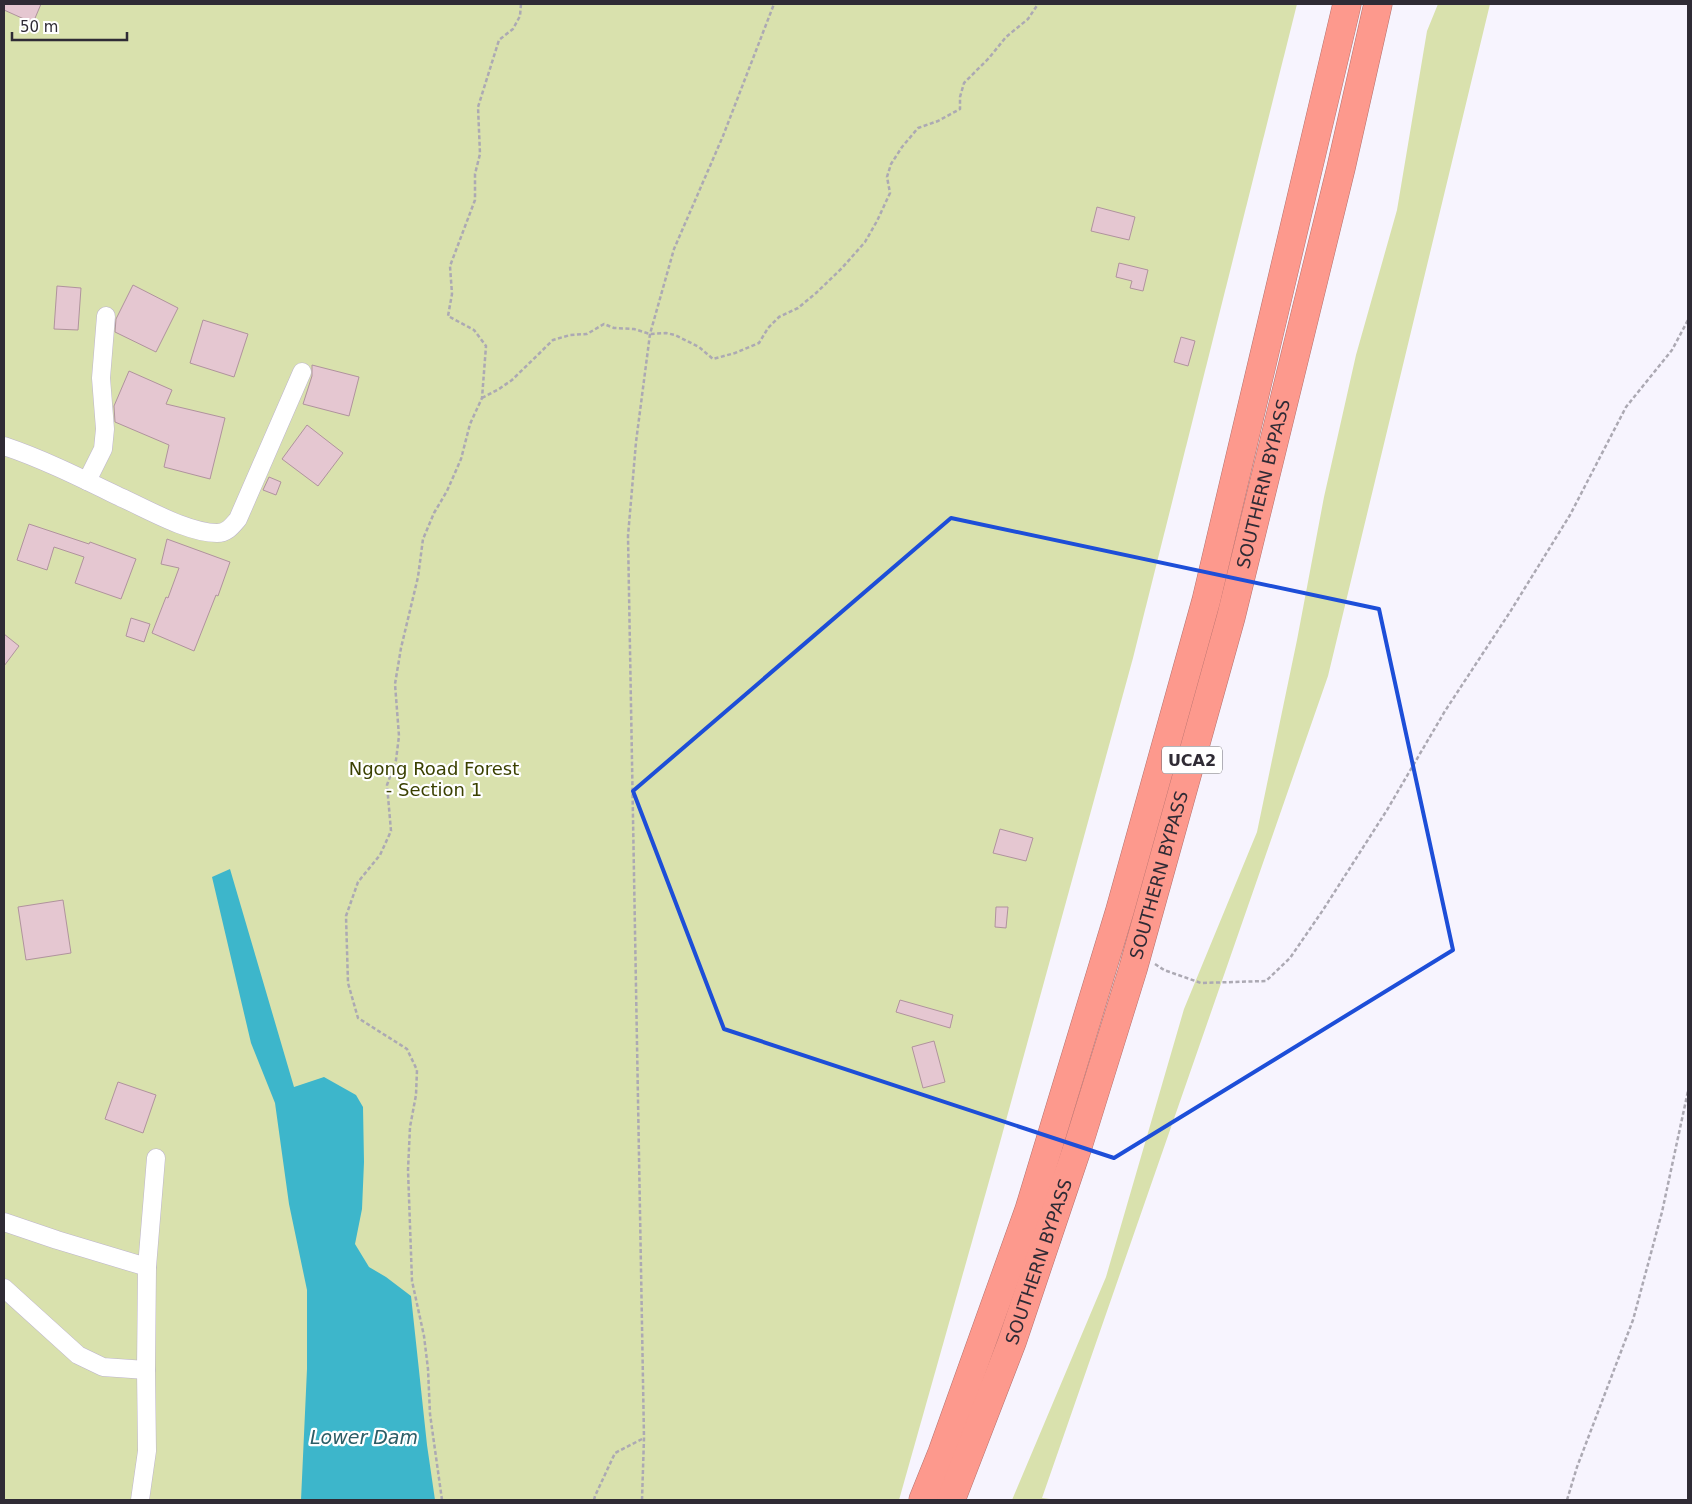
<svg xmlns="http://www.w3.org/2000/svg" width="1692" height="1504" font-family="'DejaVu Sans',sans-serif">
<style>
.green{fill:#d9e1ad}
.water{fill:#3db6cb}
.building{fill:#e5c7d1;stroke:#b0939d}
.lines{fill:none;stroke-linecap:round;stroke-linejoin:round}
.street-casing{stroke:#bdb4cd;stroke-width:19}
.highway-casing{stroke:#b5726e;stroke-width:29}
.path{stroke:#aca9b3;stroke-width:2.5;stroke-dasharray:4 2.5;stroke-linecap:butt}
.street{stroke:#fff;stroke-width:18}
.highway{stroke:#fd998d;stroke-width:28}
.marked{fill:none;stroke:#1d4ed8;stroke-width:4;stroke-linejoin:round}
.labels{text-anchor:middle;stroke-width:4.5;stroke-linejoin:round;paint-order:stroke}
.shield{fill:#fff;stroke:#6d6b72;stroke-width:1}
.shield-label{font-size:16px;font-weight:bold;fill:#2f2b35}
.street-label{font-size:18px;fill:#2f2b35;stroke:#fff}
.park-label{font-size:18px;fill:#3a4000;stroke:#fff}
.water-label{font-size:19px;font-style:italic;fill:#2b5d66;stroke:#fff}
</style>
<rect width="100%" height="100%" fill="#f7f4fe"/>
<g class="green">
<path d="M4,4h1293l-164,654 -134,488 -100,354h-895z"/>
<path d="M1438,4h52l-162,672 -286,822 16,2h-46l94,-223 78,-268 73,-177 40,-192 27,-143 32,-142 41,-145 30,-179z"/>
</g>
<path class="water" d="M230,869l64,218 30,-10 32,18 7,12 1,55 -2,47 -7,35 14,23 17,10 25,19 16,149 8,55h-134l6,-131v-79l-18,-86 -14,-101 -24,-60 -39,-166z"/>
<g class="building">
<path d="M4,4h37l-8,19 -29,-13z"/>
<path d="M1097,207l38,10 -6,23 -38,-9z"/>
<path d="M1119,263l29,7 -5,21 -13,-3 2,-7 -16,-4z"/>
<path d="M133,285l45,23 -22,44 -41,-20 1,-13z"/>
<path d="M57,286l24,2 -3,42 -24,-1z"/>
<path d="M203,320l45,14 -14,43 -44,-14z"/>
<path d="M1181,337l14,4 -7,25 -14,-4z"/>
<path d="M312,365l47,12 -10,39 -46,-12 9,-28z"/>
<path d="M129,371l43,19 -6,14 59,14 -15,61 -46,-12 5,-22 -54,-23 -1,-16z"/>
<path d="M307,425l36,28 -25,33 -36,-27z"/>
<path d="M269,477l12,5 -5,13 -13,-5z"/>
<path d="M29,524l60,20 1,-2 46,17 -15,40 -46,-16 9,-26 -30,-10 -7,23 -30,-10z"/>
<path d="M167,539l63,23 -12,34 -2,-1 -22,56 -42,-18 14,-36 2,1 11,-30 -18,-4z"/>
<path d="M131,618l19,6 -6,18 -18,-6z"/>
<path d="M4,634l15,12 -15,20z"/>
<path d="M1000,829l33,9 -7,23 -33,-8z"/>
<path d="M63,900l8,53 -45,7 -8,-53z"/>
<path d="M996,907h12l-2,21 -11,-1z"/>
<path d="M900,1000l53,15 -3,13 -54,-16z"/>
<path d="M934,1041l11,41 -22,6 -11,-41z"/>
<path d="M118,1082l38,13 -13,38 -38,-14z"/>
</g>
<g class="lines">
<defs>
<g id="street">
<path d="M4,446c39,13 79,33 116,51 27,12 68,36 97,36 10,0 15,-7 21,-14l64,-147"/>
<path d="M87,481l16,-32 2,-20 -4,-51 5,-62"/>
<path d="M4,1222l53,18 90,27 9,-109"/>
<path d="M4,1288l74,67 25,12 43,3"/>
<path d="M140,1500l7,-49 -1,-81 1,-103"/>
</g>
<g id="highway">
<path d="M923,1500l19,-47 87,-243 91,-300 86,-309 141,-597"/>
<path id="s1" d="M951,1500l61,-158 67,-199 54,-174 98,-352 110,-449 37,-164"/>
</g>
</defs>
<use href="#street" class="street-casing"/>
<use href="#highway" class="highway-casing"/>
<g class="path">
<path d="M482,398l17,-9 13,-9 41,-40 17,-5 17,-1 17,-10 10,4 20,1 16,5 16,-1 9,2 24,12 14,12 22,-6 24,-10 9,-15 11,-11 19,-9 18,-15 26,-25 23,-26 12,-21 13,-28 -3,-16 4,-13 11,-17 16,-19 20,-7 22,-12v-12l4,-14 25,-25 17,-21 22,-18 10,-15"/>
<path d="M1155,964l9,6 37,13 65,-2 24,-23 33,-48 64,-100 58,-99 65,-99 60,-97 56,-108 46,-57 16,-30"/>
<path d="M442,1500l-12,-86 -2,-45 -4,-33 -12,-55 -4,-111 2,-43 6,-32 1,-25 -10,-21 -49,-31 -10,-35 -2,-67 12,-34 22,-27 11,-24 -4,-46 9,-25 3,-24 -4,-52 6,-36 17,-71 5,-38 11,-26 13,-22 14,-32 9,-35 12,-26 4,-52 -12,-16 -26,-14 4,-22 -2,-28 25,-66v-26l5,-20 -2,-47 21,-67 14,-11 7,-13 1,-12"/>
<path d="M594,1500l1,-4 20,-43 29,-15"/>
<path d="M642,1500l2,-62 -16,-902 8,-94 14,-108 24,-85 49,-113 51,-132"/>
<path d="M1567,1500l10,-33 56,-147 29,-108 26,-121"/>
</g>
<use href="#street" class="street"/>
<use href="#highway" class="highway"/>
</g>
<path class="marked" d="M951,518l428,91 74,341 -339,208 -390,-129 -91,-238z"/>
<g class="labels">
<rect class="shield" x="1162" y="746.5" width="60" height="27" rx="4"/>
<g class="shield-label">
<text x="1192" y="766">UCA2</text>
</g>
<g class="street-label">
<text dy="6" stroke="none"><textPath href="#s1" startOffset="1064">SOUTHERN BYPASS</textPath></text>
<text dy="6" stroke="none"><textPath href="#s1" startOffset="659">SOUTHERN BYPASS</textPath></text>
<text dy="6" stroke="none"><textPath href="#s1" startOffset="254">SOUTHERN BYPASS</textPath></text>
</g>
<g class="park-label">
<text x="434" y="775">Ngong Road Forest<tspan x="434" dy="21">- Section 1</tspan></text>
</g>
<g class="water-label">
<text x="364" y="1444">Lower Dam</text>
</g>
</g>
<rect width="1692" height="1504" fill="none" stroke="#2f2b35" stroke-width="10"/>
<path d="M12 32v8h115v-8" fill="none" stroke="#2f2b35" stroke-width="2.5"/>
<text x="20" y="32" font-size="15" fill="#2f2b35" stroke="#ffffff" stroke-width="4" paint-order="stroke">50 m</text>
</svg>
